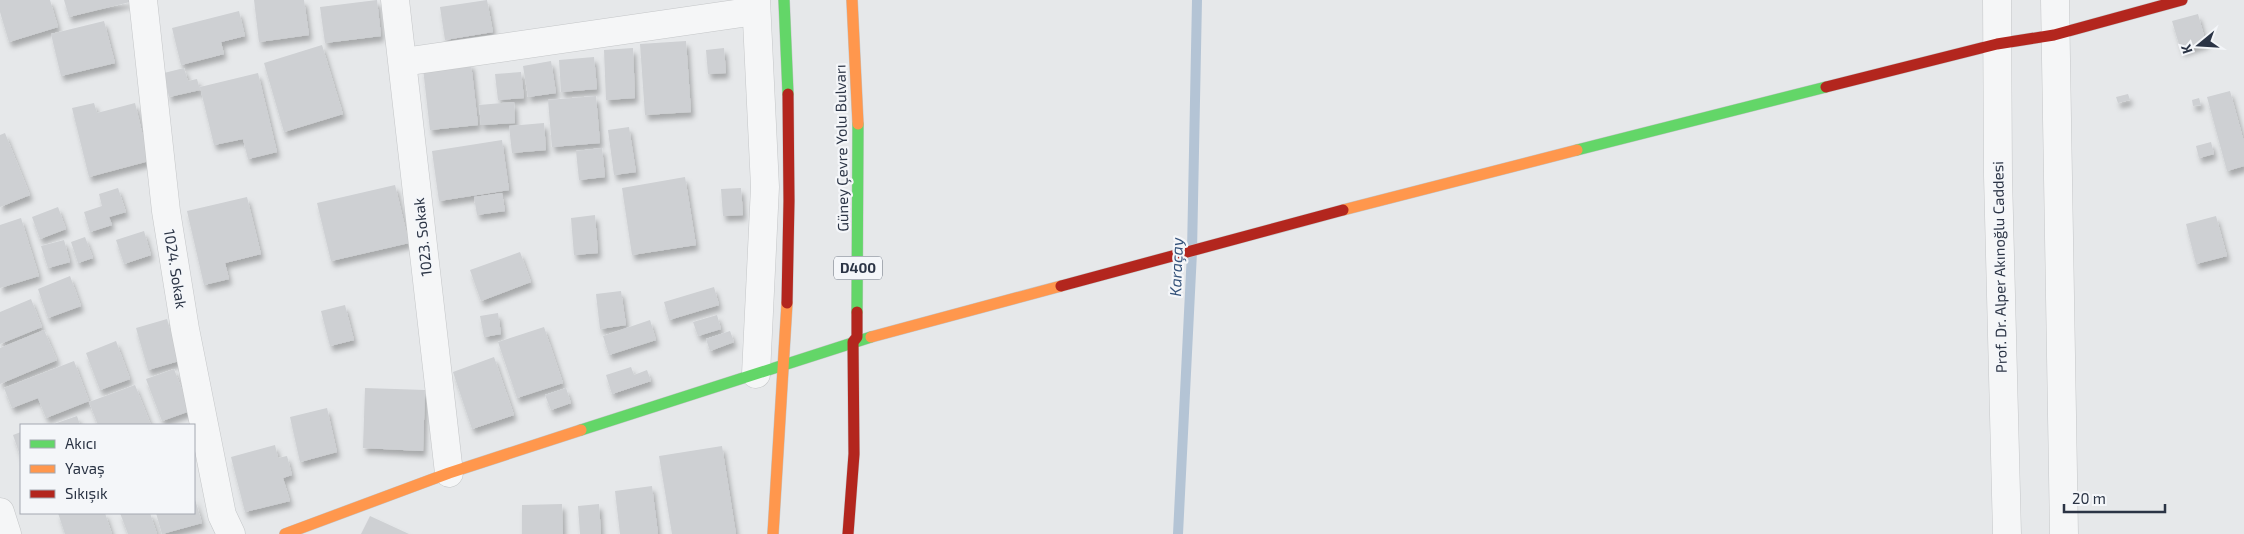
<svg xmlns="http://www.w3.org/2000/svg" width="2244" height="534" font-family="'Exo 2',sans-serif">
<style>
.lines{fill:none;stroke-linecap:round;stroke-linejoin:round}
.stream{stroke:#b4c4d5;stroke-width:10}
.building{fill:#ced0d3;filter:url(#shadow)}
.street-casing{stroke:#c4c6c8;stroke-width:29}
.fast-casing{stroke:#c4c6c8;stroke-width:12}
.slow-casing{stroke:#c4c6c8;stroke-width:12}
.jam-casing{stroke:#c4c6c8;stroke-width:12}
.street{stroke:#f5f6f7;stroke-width:28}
.fast{stroke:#63d668;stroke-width:11}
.slow{stroke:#ff974d;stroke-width:11}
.jam{stroke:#b3261e;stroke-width:11}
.labels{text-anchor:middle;stroke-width:4.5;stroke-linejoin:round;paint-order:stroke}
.shield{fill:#f4f6f9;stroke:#676e7b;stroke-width:1}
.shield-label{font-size:14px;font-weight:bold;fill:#2b3445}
.street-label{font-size:15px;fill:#2b3445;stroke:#f4f6f9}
.water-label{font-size:16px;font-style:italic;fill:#34527a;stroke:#f4f6f9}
</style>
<defs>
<filter id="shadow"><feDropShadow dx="3" dy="5.5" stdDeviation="2.5" flood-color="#0004"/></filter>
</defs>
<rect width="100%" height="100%" fill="#e6e8ea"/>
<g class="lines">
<path class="stream" d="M1178,534l14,-282 5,-252"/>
</g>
<g class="building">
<path d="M0,0h50l8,27 -49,15 -9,-30z"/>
<path d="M64,0h70v1l-65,16z"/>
<path d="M254,0h50l5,35 -50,7z"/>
<path d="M377,0l4,36 -56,7 -5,-36z"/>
<path d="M487,0l6,32 -48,8 -5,-33z"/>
<path d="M239,11l6,25 -24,6 3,12 -43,11 -9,-37z"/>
<path d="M2198,14l8,29 -25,8 -9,-30z"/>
<path d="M104,21l11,42 -54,13 -10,-42z"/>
<path d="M686,41l5,71 -46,3 -5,-71z"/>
<path d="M322,45l21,69 -59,18 -20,-69z"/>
<path d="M633,48l2,50 -29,2 -2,-50z"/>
<path d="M724,48l2,25 -18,1 -2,-24z"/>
<path d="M594,57l3,32 -36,3 -2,-32z"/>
<path d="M551,61l5,32 -28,4 -5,-31z"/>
<path d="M471,63l7,62 -48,5 -7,-62z"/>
<path d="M184,68l4,13 9,-2 3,11 -31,7 -5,-24z"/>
<path d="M521,72l3,26 -26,2 -3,-26z"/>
<path d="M258,73l19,79 -29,7 -5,-20 -29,6 -14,-58z"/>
<path d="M2230,91l14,51v24l-17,5 -20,-74z"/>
<path d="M2128,94l2,6 -12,3 -2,-6z"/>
<path d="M596,96l4,47 -48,4 -4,-47z"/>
<path d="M2199,98l2,7 -8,1 -1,-6z"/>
<path d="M514,102l1,21 -34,2 -2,-20z"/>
<path d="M94,103l3,10 38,-10 14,58 -60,16 -17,-69z"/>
<path d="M544,123l2,27 -34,3 -3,-27z"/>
<path d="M629,127l7,45 -22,3 -6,-45z"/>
<path d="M5,133l25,62 -30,12v-72z"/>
<path d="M502,140l7,50 -70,11 -7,-50z"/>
<path d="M2211,142l3,12 -15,4 -3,-12z"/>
<path d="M602,148l3,29 -26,3 -3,-29z"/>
<path d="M685,177l11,68 -64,10 -10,-67z"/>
<path d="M395,185l14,58 -78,18 -14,-58z"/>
<path d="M118,188l8,24 -17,5 3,8 -22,7 -6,-20 18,-6 -3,-12z"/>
<path d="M741,188l2,27 -20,1 -2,-27z"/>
<path d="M502,193l3,18 -28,4 -3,-18z"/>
<path d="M247,197l14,57 -36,9 4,16 -25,6 -17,-74z"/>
<path d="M58,207l8,22 -26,10 -8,-22z"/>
<path d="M595,215l3,38 -24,2 -3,-37z"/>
<path d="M2216,216l11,40 -31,8 -10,-40z"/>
<path d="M21,218l18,58 -39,12v-63z"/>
<path d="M144,231l7,24 -27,9 -8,-24z"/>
<path d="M85,237l8,21 -15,5 -7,-21z"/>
<path d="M64,240l6,22 -22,6 -7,-22z"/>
<path d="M520,252l11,30 -50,19 -11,-31z"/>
<path d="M70,276l11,30 -33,12 -10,-29z"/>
<path d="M714,287l5,18 -50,15 -5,-18z"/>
<path d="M621,291l5,34 -26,4 -4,-35z"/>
<path d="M31,299l11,28 -42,17v-32z"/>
<path d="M345,305l9,35 -24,6 -9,-35z"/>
<path d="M498,313l3,21 -17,3 -4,-21z"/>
<path d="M717,315l4,14 -23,7 -5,-14z"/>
<path d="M167,319l12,42 -31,9 -12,-42z"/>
<path d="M650,320l6,20 -47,15 -6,-19z"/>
<path d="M544,327l19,56 -46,15 -19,-56z"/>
<path d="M44,330l13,30 -57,24v-36z"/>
<path d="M730,331l4,11 -24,9 -4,-12z"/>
<path d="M116,341l14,38 -30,11 -14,-37z"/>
<path d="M494,357l20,58 -42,14 -19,-57z"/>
<path d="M74,361l15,40 -43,17 -8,-20 -26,10 -8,-20z"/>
<path d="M631,367l3,8 13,-5 4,11 -39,13 -6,-19z"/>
<path d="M174,369l16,42 -28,10 -16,-42z"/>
<path d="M135,385l16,40h-53l-9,-23z"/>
<path d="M365,388l60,2 -2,61 -60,-3z"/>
<path d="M566,388l5,15 -20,7 -6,-15z"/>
<path d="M327,408l10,44 -37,10 -10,-45z"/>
<path d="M77,416l3,9h-29z"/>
<path d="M21,432v26l-8,-23z"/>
<path d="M275,445l3,13 9,-2 5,19 -9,3 7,23 -45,11 -14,-55z"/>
<path d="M722,446l14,88h-64l-13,-78z"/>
<path d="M652,486l6,48h-38l-5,-43z"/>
<path d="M194,496l8,27 -40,11 -6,-21h38z"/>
<path d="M562,504l1,30h-41v-29z"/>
<path d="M599,504l2,30h-21l-2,-28z"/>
<path d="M58,513h47l7,21h-47z"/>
<path d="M120,513h30l7,21h-29z"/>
<path d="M370,516l39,18h-48z"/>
</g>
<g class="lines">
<defs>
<g id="street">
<path d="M143,0l23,211 19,118 37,186 9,19"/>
<path d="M395,0l54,473"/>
<path d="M1997,0l1,176 9,358"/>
<path d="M2055,0l9,534"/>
<path d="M403,62l353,-51"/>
<path d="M756,374l9,-187 -9,-187"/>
<path d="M0,512l7,22"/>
</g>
<g id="fast">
<path d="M784,0l4,94"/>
<path d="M1577,150l249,-63"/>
<path d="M857,312l1,-188"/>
<path d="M581,430l290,-93"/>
</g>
<g id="slow">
<path d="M852,0l6,124"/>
<path d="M1343,210l234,-60"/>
<path d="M871,337l190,-51"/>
<path d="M285,534l164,-61 132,-43"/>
<path d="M773,534l14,-231"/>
</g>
<g id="jam">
<path d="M1826,87l171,-43 57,-9 128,-35"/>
<path d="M1061,286l282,-76"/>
<path d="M787,303l2,-102 -1,-107"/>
<path d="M848,534l6,-80 -1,-112 4,-5v-25"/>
</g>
</defs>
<use href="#street" class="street-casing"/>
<use href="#fast" class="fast-casing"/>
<use href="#slow" class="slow-casing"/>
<use href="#jam" class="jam-casing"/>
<use href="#street" class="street"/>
<use href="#fast" class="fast"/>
<use href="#slow" class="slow"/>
<use href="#jam" class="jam"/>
</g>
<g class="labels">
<rect class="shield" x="834" y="256.5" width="48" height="23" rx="4"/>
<g class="shield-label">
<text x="858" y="273">D400</text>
</g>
<g class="street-label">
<text transform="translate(842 148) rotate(-91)" y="5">Güney Çevre Yolu Bulvarı</text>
<text transform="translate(423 237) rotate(-96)" y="5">1023. Sokak</text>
<text transform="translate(2000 267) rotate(-91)" y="5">Prof. Dr. Alper Akınoğlu Caddesi</text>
<text transform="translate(175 269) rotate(81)" y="5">1024. Sokak</text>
</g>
<g class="water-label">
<text transform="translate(1176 267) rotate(-88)" y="6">Karaçay</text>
</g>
</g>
<rect x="20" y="424" width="175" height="90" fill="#f4f6f9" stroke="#a4a8b1"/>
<rect x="30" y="440" width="25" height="8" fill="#63d668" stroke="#a4a8b1"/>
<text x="65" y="449" font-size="15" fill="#2b3445">Akıcı</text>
<rect x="30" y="465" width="25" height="8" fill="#ff974d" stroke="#a4a8b1"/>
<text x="65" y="474" font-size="15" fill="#2b3445">Yavaş</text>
<rect x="30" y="490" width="25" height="8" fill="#b3261e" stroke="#a4a8b1"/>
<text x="65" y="499" font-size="15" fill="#2b3445">Sıkışık</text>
<g transform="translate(2199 45) rotate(252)" stroke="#f4f6f9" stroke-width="4" paint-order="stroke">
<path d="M0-4L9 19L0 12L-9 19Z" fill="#2b3445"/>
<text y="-8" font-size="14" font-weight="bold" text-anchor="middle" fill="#2b3445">K</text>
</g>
<path d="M2064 504v8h101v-8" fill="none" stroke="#2b3445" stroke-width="2.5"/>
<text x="2072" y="504" font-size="15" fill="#2b3445" stroke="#f4f6f9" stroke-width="4" paint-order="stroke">20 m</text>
</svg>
